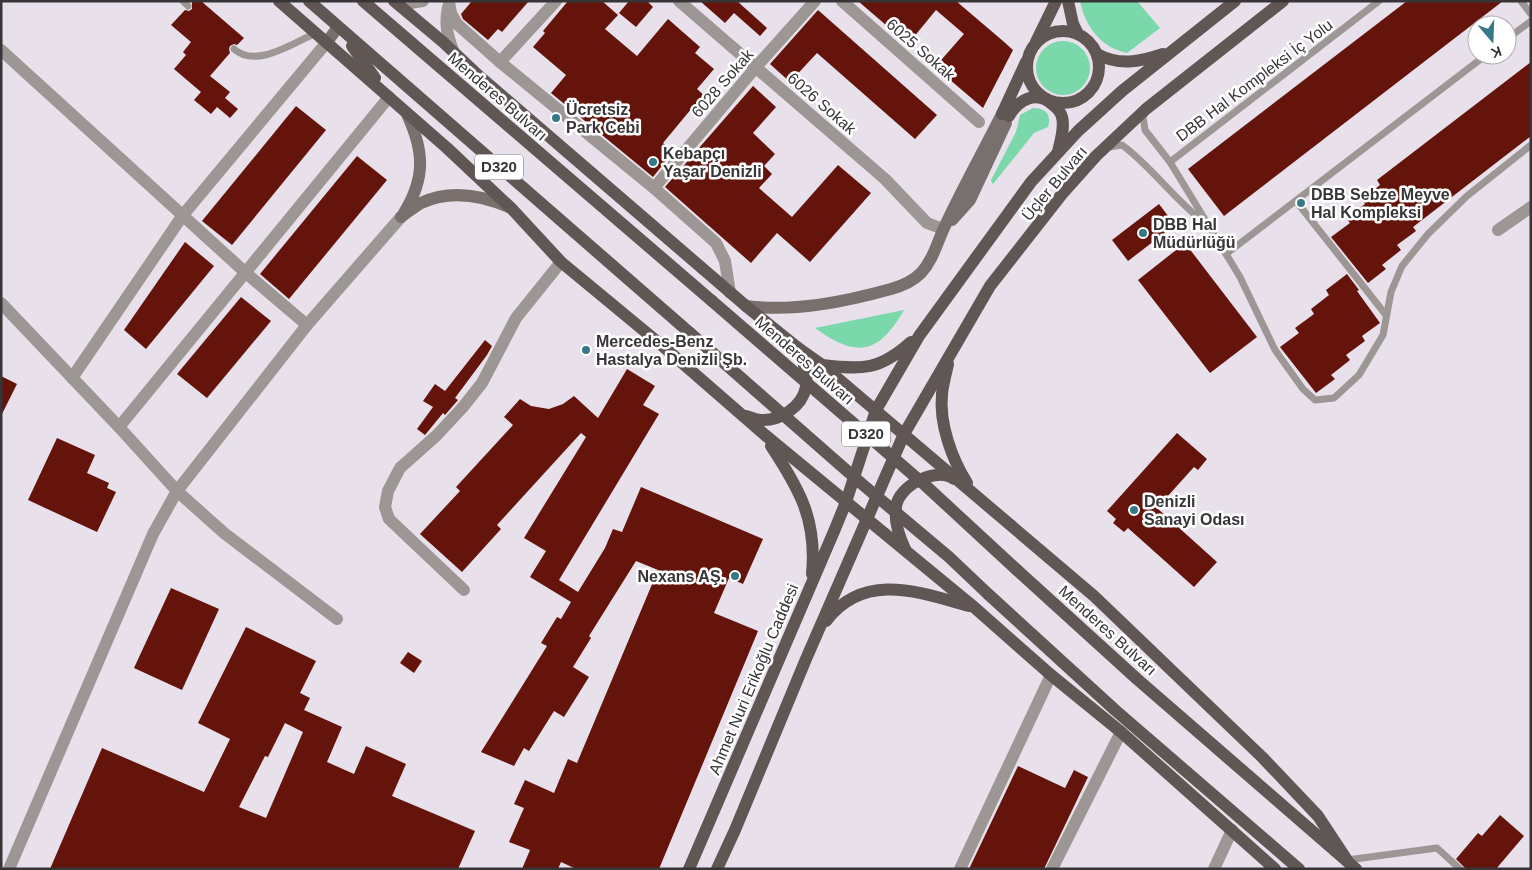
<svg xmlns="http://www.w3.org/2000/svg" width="1532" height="870" font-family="Arial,sans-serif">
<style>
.green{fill:#7ad8aa}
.building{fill:#64140b;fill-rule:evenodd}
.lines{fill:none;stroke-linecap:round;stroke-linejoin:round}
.lane{stroke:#9c9694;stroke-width:7}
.street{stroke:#9c9694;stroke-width:12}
.secondary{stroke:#79706e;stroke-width:12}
.primary{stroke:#605654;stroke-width:12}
.primary-bridge{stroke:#605654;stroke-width:12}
.poi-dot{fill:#347a86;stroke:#fff;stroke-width:2}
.labels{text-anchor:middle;stroke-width:5;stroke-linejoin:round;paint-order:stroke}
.shield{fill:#fff;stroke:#747274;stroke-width:1}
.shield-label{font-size:15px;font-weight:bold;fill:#383539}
.street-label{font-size:16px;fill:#383539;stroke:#fff}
.poi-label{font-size:16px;font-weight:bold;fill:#383539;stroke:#fff;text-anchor:start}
</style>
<rect width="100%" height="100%" fill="#e8e0eb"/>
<g class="green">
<path d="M1080,1h57l23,27 -33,25c-26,-5 -42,-27 -47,-52z"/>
<circle cx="1063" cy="68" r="27"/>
<path d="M1033,108c12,0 19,6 15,19l-14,6 -41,51 -1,-1 -1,-3 25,-48 4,-17z"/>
<path d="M904,310c-26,45 -48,48 -89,18z"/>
</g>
<g class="building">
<path d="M192,1h9l43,37 -7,7 -3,-1 -4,2 -1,3 1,4 -20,23 20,16 -5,6 13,11 -8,9 -13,-11 -6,7 -17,-14 7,-8 -27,-23 12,-14 -3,-3 8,-10 -20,-17 14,-15 4,1 3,-2z"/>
<path d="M472,1h57l-27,31 -4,-3 -10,11 -25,-21 -2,-5z"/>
<path d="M568,1h34l16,14 -13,14 32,27 31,-37 32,28 -5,6 19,16 -17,20 10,9 -11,13 -4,-3 -29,35 10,9 -20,25 -102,-84 15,-18 -33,-28 12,-14 -2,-2z"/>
<path d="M629,1h18l6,6 -17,20 -17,-14z"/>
<path d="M700,1h37l30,27 -7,8 -26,-23 -9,10z"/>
<path d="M858,1h98l47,40 10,9 -30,58 -48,-41 29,-33 -28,-24 -28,34z"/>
<path d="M1407,1h96l-279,215 -36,-47z"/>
<path d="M818,10l119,105 -22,24 -98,-86 -27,29 -20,-18z"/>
<path d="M1531,62v74l-118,91 3,4 -19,14 4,5 -19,15 4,4 -18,14 -37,-46 19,-14 -4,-5 19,-14 -3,-5 18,-14 -3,-5z"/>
<path d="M753,86l23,21 -23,26 22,21 -11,12 8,8 -13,14 33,29 46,-52 33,28 -61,69 -33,-29 -26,30 -86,-76z"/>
<path d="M296,106l30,24 -94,115 -30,-24z"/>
<path d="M357,156l30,24 -98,119 -29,-25z"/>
<path d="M1159,204l16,21 -47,36 -16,-21z"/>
<path d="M185,242l29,24 -68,83 -22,-19z"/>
<path d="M1185,243l72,94 -47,36 -72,-93z"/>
<path d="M1347,274l12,16 -2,1 23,32 -18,13 3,5 -19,14 4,5 -19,15 4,4 -19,14 -36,-46 19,-14 -4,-5 19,-14 -3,-5 18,-14 -3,-5z"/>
<path d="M241,297l30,24 -64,77 -30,-24z"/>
<path d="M485,340l7,6 -5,9 -32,43 3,2 -13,15 -2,-2 -18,22 -8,-6 16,-22 -10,-6 12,-17 10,7z"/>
<path d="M627,369l28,17 -12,19 16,9 -100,166 19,12 27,-44 8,-19 9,3 19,-45 122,52 -20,45 -14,-6 -15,35 44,18 -99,238h-83l-15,-7 -3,7h-36l8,-19 -21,-8 15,-34 -10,-4 11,-24 29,13 14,-34 9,4 81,-193 -22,-9 -47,75 2,2 -18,29 16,10 -25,40 -10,-6 -25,40 -5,-3 -10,18 -33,-14 66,-106 -6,-3 16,-26 4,2 10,-17 -41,-25 16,-26 -22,-13 62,-101 -5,-4 -84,92 4,4 -39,43 -42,-38 40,-43 -4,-4 57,-62 -9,-8 16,-18 11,7 18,3 14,-5 11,-8 24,22z"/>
<path d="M1,376l16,8 -16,32z"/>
<path d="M1177,433l30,26 -9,11 -4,-3 -37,41 60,54 -23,25 -66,-59 -4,4 -11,-9 3,-4 -9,-8z"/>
<path d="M57,438l38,17 -8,18 22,10 -2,5 9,4 -19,40 -69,-32z"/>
<path d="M171,588l48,21 -37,81 -48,-22z"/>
<path d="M246,627l70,34 -16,32 10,5 -6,12 38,17 -15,35 27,12 12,-28 40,18 -14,32 83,35 -17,38h-408l52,-121 102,44 26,-53 -32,-16zM285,723l18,9 -37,86 -27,-11 26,-51 3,1z"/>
<path d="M408,652l14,9 -8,12 -14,-10z"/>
<path d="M1018,766l47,22 9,-18 14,7 -44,92h-75z"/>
<path d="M1500,815l24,21 -28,33h-30l-10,-10 22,-26 4,3z"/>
</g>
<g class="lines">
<g class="lane">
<path d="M183,1l5,5"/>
<path d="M1521,1l10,13"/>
<path d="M1507,39l24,-18"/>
<path d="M234,49c22,20 59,-6 82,-16"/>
<path d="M1145,113l-2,4 2,13 25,32 70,115 35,73 28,39 12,11 19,-2 25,-23 24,-40 8,-43 11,-26 26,-32 39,-38 64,-51"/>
<path d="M1109,147l13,-2 4,3c29,23 50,53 78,74"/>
<path d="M1170,162l209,-161"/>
<path d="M1296,201l90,114"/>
<path d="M1226,254l260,-199"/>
<path d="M1347,860l90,-12 23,21"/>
</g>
<g class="street">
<path d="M400,1l10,2 13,-2"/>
<path d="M679,1l206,178 42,44 16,6"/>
<path d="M842,1l137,121"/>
<path d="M449,2l2,11 6,11 43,38 154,126 62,55 9,18 5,32"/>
<path d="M448,7c-4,18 0,30 6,46"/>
<path d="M1,50l245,223 61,52"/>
<path d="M500,62l56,-61"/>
<path d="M654,188l102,-121 59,-66"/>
<path d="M1498,230l33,-23"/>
<path d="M1,303l118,124 58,64 47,42 113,86"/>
<path d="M72,378l111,-163 144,-173"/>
<path d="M119,427l270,-330"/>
<path d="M464,590l-75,-71 -4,-12 3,-16 12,-23 37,-33 26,-28 19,-24 34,-65 45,-56"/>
<path d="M9,869l144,-335 24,-43 130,-166 94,-108"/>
<path d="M960,869l91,-194"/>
<path d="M1052,869l69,-137"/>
<path d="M1214,869l18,-39"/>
</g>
<g class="secondary">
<path d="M327,42l11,-15"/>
<path d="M404,213c22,-36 20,-62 3,-99"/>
<path d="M401,217c7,-5 13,-10 20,-14 28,-13 60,-8 88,4"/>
<path d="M952,220l18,-20 36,-77"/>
<path d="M746,306c49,6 98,-4 145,-17 11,-3 22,-8 30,-16 12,-13 16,-30 23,-45 18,-39 39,-76 58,-114"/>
</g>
<g class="primary">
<path d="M279,1l168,147 65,61 49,53 104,86 100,87 210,173 76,67 70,57 154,137"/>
<path d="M309,1l381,332"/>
<path d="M363,1l349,300"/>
<path d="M394,1l49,41 36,34 267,230 52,42 24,17 272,231 169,162 55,58 29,44"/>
<path d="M1068,1l5,23 5,10"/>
<circle cx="1063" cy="67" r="36"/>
<path d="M1036,42l20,-41"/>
<path d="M352,46l23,32"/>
<path d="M1097,54c22,12 43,8 66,0"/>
<path d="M1002,114l24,-52"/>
<path d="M1009,116c9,-16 28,-27 44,-11 4,3 8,8 9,12 3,11 -2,25 -4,35"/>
<path d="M948,364c-2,10 -5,20 -6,30 -3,30 10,65 25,89"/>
<path d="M822,365c41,5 58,5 89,-23"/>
<path d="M746,416c4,1 10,4 15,4 19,1 41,-13 45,-33 2,-13 -3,-26 -8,-39"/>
<path d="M771,446c29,44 46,74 41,128"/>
<path d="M905,549c-6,-13 -11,-27 -9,-42 2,-21 40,-41 58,-28"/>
<path d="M1017,570l120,109 219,190"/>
<path d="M988,594l127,116 184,159"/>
<path d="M826,621c38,-50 93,-29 143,-15"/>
<path d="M689,869l146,-340 11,-27 30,-92 43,-74 112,-154 47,-51 44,-40 113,-90"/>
<path d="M717,869l18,-39 71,-171 98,-225 86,-148 72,-92 34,-38 50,-47 137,-108"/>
</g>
<g class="primary-bridge">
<path d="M712,301l214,185 91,84"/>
<path d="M690,333l172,151 87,73 39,37"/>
</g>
</g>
<g class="poi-dot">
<circle cx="556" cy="118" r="5"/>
<circle cx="653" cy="162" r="5"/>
<circle cx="1301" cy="203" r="5"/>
<circle cx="1143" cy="233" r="5"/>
<circle cx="586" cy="350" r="5"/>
<circle cx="1134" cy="510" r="5"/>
<circle cx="735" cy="576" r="5"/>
</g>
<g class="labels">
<g class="shield">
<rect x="475" y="154.5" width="48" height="25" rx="4"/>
<rect x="842" y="421.5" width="48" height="25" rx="4"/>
</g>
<g class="shield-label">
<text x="499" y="172">D320</text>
<text x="866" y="439">D320</text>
</g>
<g class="street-label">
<text transform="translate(921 49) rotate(41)" y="6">6025 Sokak</text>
<text transform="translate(1254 80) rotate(-37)" y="6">DBB Hal Kompleksi İç Yolu</text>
<text transform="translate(722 83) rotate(-49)" y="6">6028 Sokak</text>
<text transform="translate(498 96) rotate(41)" y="6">Menderes Bulvarı</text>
<text transform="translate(822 103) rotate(41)" y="6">6026 Sokak</text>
<text transform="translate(1054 183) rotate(-50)" y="6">Üçler Bulvarı</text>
<text transform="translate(805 360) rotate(41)" y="6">Menderes Bulvarı</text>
<text transform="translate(1108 630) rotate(42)" y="6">Menderes Bulvarı</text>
<text transform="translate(753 679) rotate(-67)" y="6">Ahmet Nuri Erikoğlu Caddesi</text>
</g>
<g class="poi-label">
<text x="566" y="115">Ücretsiz<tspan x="566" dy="18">Park Cebi</tspan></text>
<text x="663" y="159">Kebapçı<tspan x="663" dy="18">Yaşar Denizli</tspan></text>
<text x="1311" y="200">DBB Sebze Meyve<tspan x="1311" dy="18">Hal Kompleksi</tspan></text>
<text x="1153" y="230">DBB Hal<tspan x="1153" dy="18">Müdürlüğü</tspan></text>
<text x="596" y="347">Mercedes-Benz<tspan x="596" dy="18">Hastalya Denizli Şb.</tspan></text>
<text x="1144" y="507">Denizli<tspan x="1144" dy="18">Sanayi Odası</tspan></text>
<text x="725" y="582" text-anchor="end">Nexans AŞ.</text>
</g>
</g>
<rect width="1532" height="870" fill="none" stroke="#383539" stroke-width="5"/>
<g transform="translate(1492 40) rotate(161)"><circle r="24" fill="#ffffff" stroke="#afaeb0"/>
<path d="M0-4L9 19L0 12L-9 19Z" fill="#347a86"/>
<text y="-8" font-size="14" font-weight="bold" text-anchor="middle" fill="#383539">K</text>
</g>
</svg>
